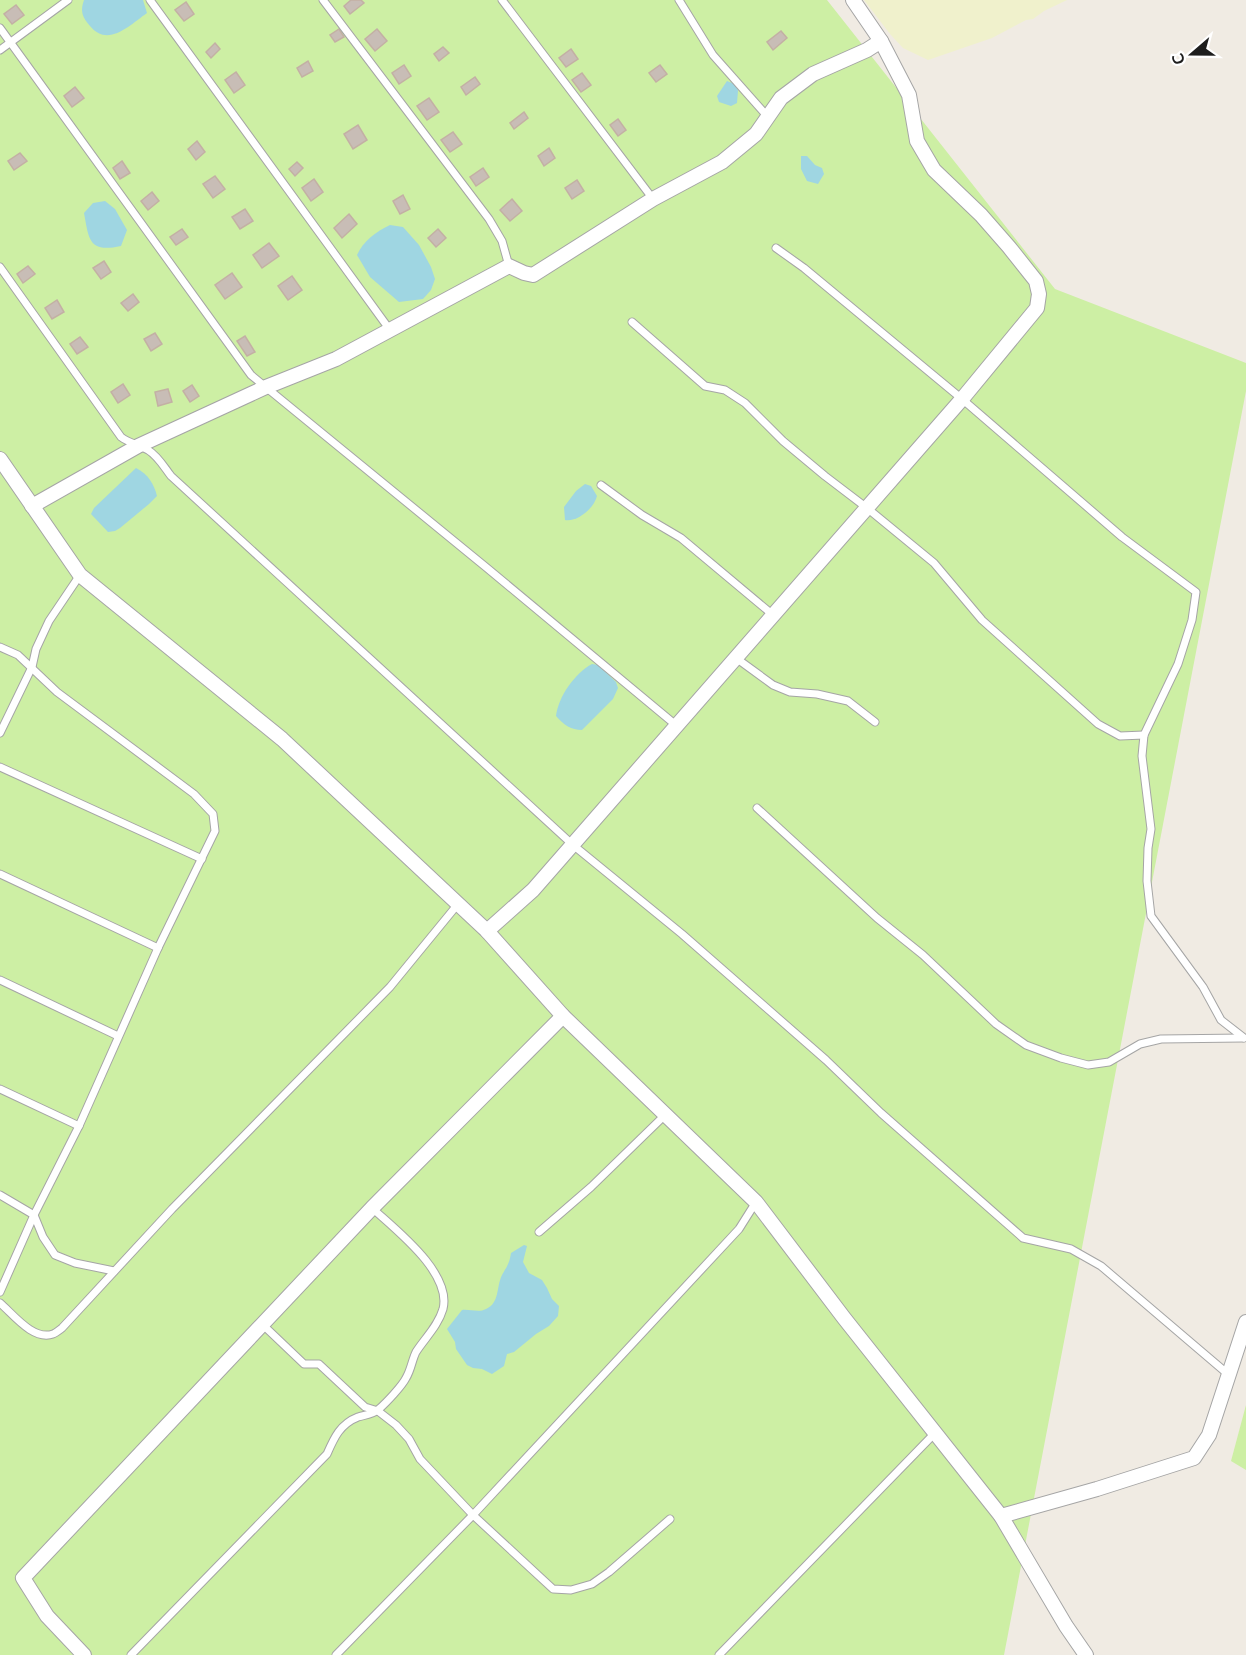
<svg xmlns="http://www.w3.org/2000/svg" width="1246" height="1655" font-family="Mulish,sans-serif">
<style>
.farmland{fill:#f0f1cc}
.grass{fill:#cdefa4}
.water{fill:#9fd6e2}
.building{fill:#c8bdb6;stroke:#c3b0a4;stroke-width:1.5}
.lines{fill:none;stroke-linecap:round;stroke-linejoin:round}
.service-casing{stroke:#a5a5a5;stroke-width:9}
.minor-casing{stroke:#a5a5a5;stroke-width:16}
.service{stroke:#fff;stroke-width:7}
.minor{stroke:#fff;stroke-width:14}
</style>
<rect width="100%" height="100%" fill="#f0ebe3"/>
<path class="farmland" d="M864,0h203l-23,11 -11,8 -7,1 -34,18 -64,22 -25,-12 -13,-14z"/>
<g class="grass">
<path d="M0,0h827l228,289 191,74v28l-242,1264h-1004z"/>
<path d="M1246,1405v65l-15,-9z"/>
</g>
<g class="water">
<path d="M84,0h59l4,13c-17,12 -39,35 -57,13 -8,-9 -10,-15 -6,-26z"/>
<path d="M727,81l10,4 1,6 -1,12 -6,3 -12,-4 -2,-6z"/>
<path d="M801,156h6l8,9 7,3 2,6 -6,10 -11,-3 -6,-12z"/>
<path d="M105,201l10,8 12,21 -6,16c-32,7 -32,-6 -37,-33l9,-10z"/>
<path d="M390,225l13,2 16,18 12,22 4,12 -4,11 -8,9 -24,3 -29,-25 -13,-22c6,-14 20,-24 33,-30z"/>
<path d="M136,468c12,6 18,16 21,28l-8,8 -29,24 -5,3 -7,1 -17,-18 3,-6z"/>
<path d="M585,484l6,2 6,10c-3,12 -19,26 -32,24l-1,-13 12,-16z"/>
<path d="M592,664l6,1 18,17 2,6 -5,11 -31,31c-11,0 -18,-5 -26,-14 2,-19 19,-43 36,-52z"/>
<path d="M524,1245l3,1 -4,16 6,11 13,7 5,8 5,11 7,7 -1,10 -9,10 -13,8 -22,18 -7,2 -3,12 -12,8 -10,-5 -9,-1 -6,-3 -11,-16 -1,-7 -8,-13 15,-19c8,-1 17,3 24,-1 14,-6 10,-22 16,-34 5,-9 7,-10 9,-22z"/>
</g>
<g class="building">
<path d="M351,0h10l3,3 -14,11 -6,-8z"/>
<path d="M186,2l8,12 -10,7 -9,-11z"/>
<path d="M16,5l8,10 -12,9 -8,-10z"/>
<path d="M339,29l5,8 -9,5 -5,-7z"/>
<path d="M377,29l10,12 -12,10 -10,-12z"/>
<path d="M781,31l6,7 -14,12 -6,-8z"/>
<path d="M215,43l5,6 -9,9 -5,-6z"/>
<path d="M443,47l6,6 -10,8 -5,-7z"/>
<path d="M571,49l7,10 -12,8 -7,-9z"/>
<path d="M308,61l5,10 -11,6 -5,-9z"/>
<path d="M404,65l7,11 -12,8 -7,-11z"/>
<path d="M660,65l7,9 -11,8 -7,-9z"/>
<path d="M236,72l9,13 -11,8 -9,-13z"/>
<path d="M582,73l9,12 -10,7 -9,-12z"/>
<path d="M475,77l5,7 -14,11 -5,-8z"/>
<path d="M75,87l9,11 -12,9 -8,-11z"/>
<path d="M429,98l10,14 -12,8 -10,-14z"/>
<path d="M524,112l4,6 -14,11 -4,-6z"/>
<path d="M618,119l8,11 -8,6 -8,-11z"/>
<path d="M358,125l9,15 -14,9 -9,-15z"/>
<path d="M453,132l9,12 -12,8 -9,-12z"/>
<path d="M197,141l8,11 -9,8 -8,-11z"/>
<path d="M549,148l6,10 -11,8 -6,-10z"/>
<path d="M20,153l7,8 -13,9 -6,-9z"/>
<path d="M122,161l8,12 -10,6 -7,-11z"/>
<path d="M297,162l6,6 -8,8 -6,-7z"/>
<path d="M483,168l6,9 -13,9 -6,-9z"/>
<path d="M215,176l10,13 -12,9 -10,-14z"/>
<path d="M314,179l9,13 -12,9 -9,-13z"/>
<path d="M577,180l7,11 -12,8 -7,-11z"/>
<path d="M152,192l7,9 -11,9 -7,-9z"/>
<path d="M403,195l7,14 -10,5 -7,-13z"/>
<path d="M512,199l10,12 -12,10 -10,-11z"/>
<path d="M245,209l8,12 -13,8 -8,-12z"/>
<path d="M349,214l8,10 -15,14 -8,-10z"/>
<path d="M182,229l6,8 -12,8 -6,-8z"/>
<path d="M438,229l8,9 -10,9 -8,-9z"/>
<path d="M269,243l10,13 -17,12 -9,-13z"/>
<path d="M104,261l7,11 -10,7 -8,-11z"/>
<path d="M28,266l7,8 -12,9 -6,-9z"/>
<path d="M232,273l10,14 -17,12 -10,-14z"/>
<path d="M292,276l10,14 -14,10 -10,-14z"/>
<path d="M133,294l6,8 -11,9 -7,-8z"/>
<path d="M57,300l7,12 -12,7 -7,-11z"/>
<path d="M155,333l7,11 -11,7 -7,-12z"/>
<path d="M245,336l10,16 -8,4 -10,-15z"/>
<path d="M80,337l8,10 -11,7 -7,-10z"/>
<path d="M123,384l7,11 -12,8 -7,-11z"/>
<path d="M192,385l7,11 -9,6 -7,-11z"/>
<path d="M168,389l4,13 -14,4 -3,-14z"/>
</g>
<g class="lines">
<defs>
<g id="service">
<path d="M150,0l240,330"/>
<path d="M323,0l166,219 13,22 7,25"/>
<path d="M502,0l151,199"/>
<path d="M679,0l34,55 55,62"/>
<path d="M0,28l251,347 236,193 190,158"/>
<path d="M0,50l68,-50"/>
<path d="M776,248l28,20 158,131 160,138 74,55 -4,28 -14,44 -34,71 -2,21 9,73 -3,19 -1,33 4,35 52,71 18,33 23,18"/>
<path d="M0,267l121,170c8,6 18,8 27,13 10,6 16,17 23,26l402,369 109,89 144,126 55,53 142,125 48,11 30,17 128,109"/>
<path d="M632,322l73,64 20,4 20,13 38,38 42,35 42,32 67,55 48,57 116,104 22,12 24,-1"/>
<path d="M601,485l41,30 39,23 92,77"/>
<path d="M0,647l18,8 39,37 137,102 19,20 2,17 -57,117 -79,178 -45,89 -34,77"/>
<path d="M736,658l37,27 17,7 27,2 31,7 27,21"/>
<path d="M0,733l32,-66 4,-18 13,-28 31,-46"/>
<path d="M0,767l202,92"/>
<path d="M757,808l120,110 46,37 73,69 30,21 35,13 27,7 21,-3 31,-18 21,-5 82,-1"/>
<path d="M0,874l158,74"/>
<path d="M0,980l118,56"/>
<path d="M0,1089l79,37"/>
<path d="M0,1195l34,20 9,22 12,18 20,8 39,8"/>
<path d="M539,1232l52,-45 74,-72"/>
<path d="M0,1303c13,11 33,38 53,31 1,0 8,-5 9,-6l110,-119 218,-222 68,-83"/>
<path d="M262,1324l42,40h15l46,43 13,4 18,14 13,14 11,20 53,56 80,74 18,1 21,-6 17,-12 61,-53"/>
<path d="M131,1655l196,-201c7,-16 13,-30 31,-37 7,-2 16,-3 21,-8 7,-6 23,-23 27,-31 5,-8 6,-18 10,-26 9,-14 22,-26 27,-43 9,-36 -47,-79 -71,-101"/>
<path d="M336,1655l137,-140 266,-286 17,-27"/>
<path d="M719,1655l216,-222"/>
</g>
<g id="minor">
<path d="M0,459l80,116 202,164 205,192 76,85 193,186 88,116 157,198 65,110 20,29"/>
<path d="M32,506l106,-60 128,-59 70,-28 173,-93 15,7 9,2 120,-76 69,-37 34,-28 25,-36 32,-24 54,-24 14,-9"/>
<path d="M487,931l46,-41 429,-491 75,-91 2,-14 -3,-13 -27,-34 -28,-32 -47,-45 -17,-29 -8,-46 -28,-54 -28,-41"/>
<path d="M1001,1516l96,-27 97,-31 15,-23 37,-113"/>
<path d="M84,1655l-37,-39 -24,-38 349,-370 191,-192"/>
</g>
</defs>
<use href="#service" class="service-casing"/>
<use href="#minor" class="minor-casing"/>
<use href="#service" class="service"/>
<use href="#minor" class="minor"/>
</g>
<g transform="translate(1192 54) rotate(250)" stroke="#ffffff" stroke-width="4.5" paint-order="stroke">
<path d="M0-4.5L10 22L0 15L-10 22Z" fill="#1e1e1e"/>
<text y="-9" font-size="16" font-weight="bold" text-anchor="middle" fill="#1e1e1e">С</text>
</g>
</svg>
